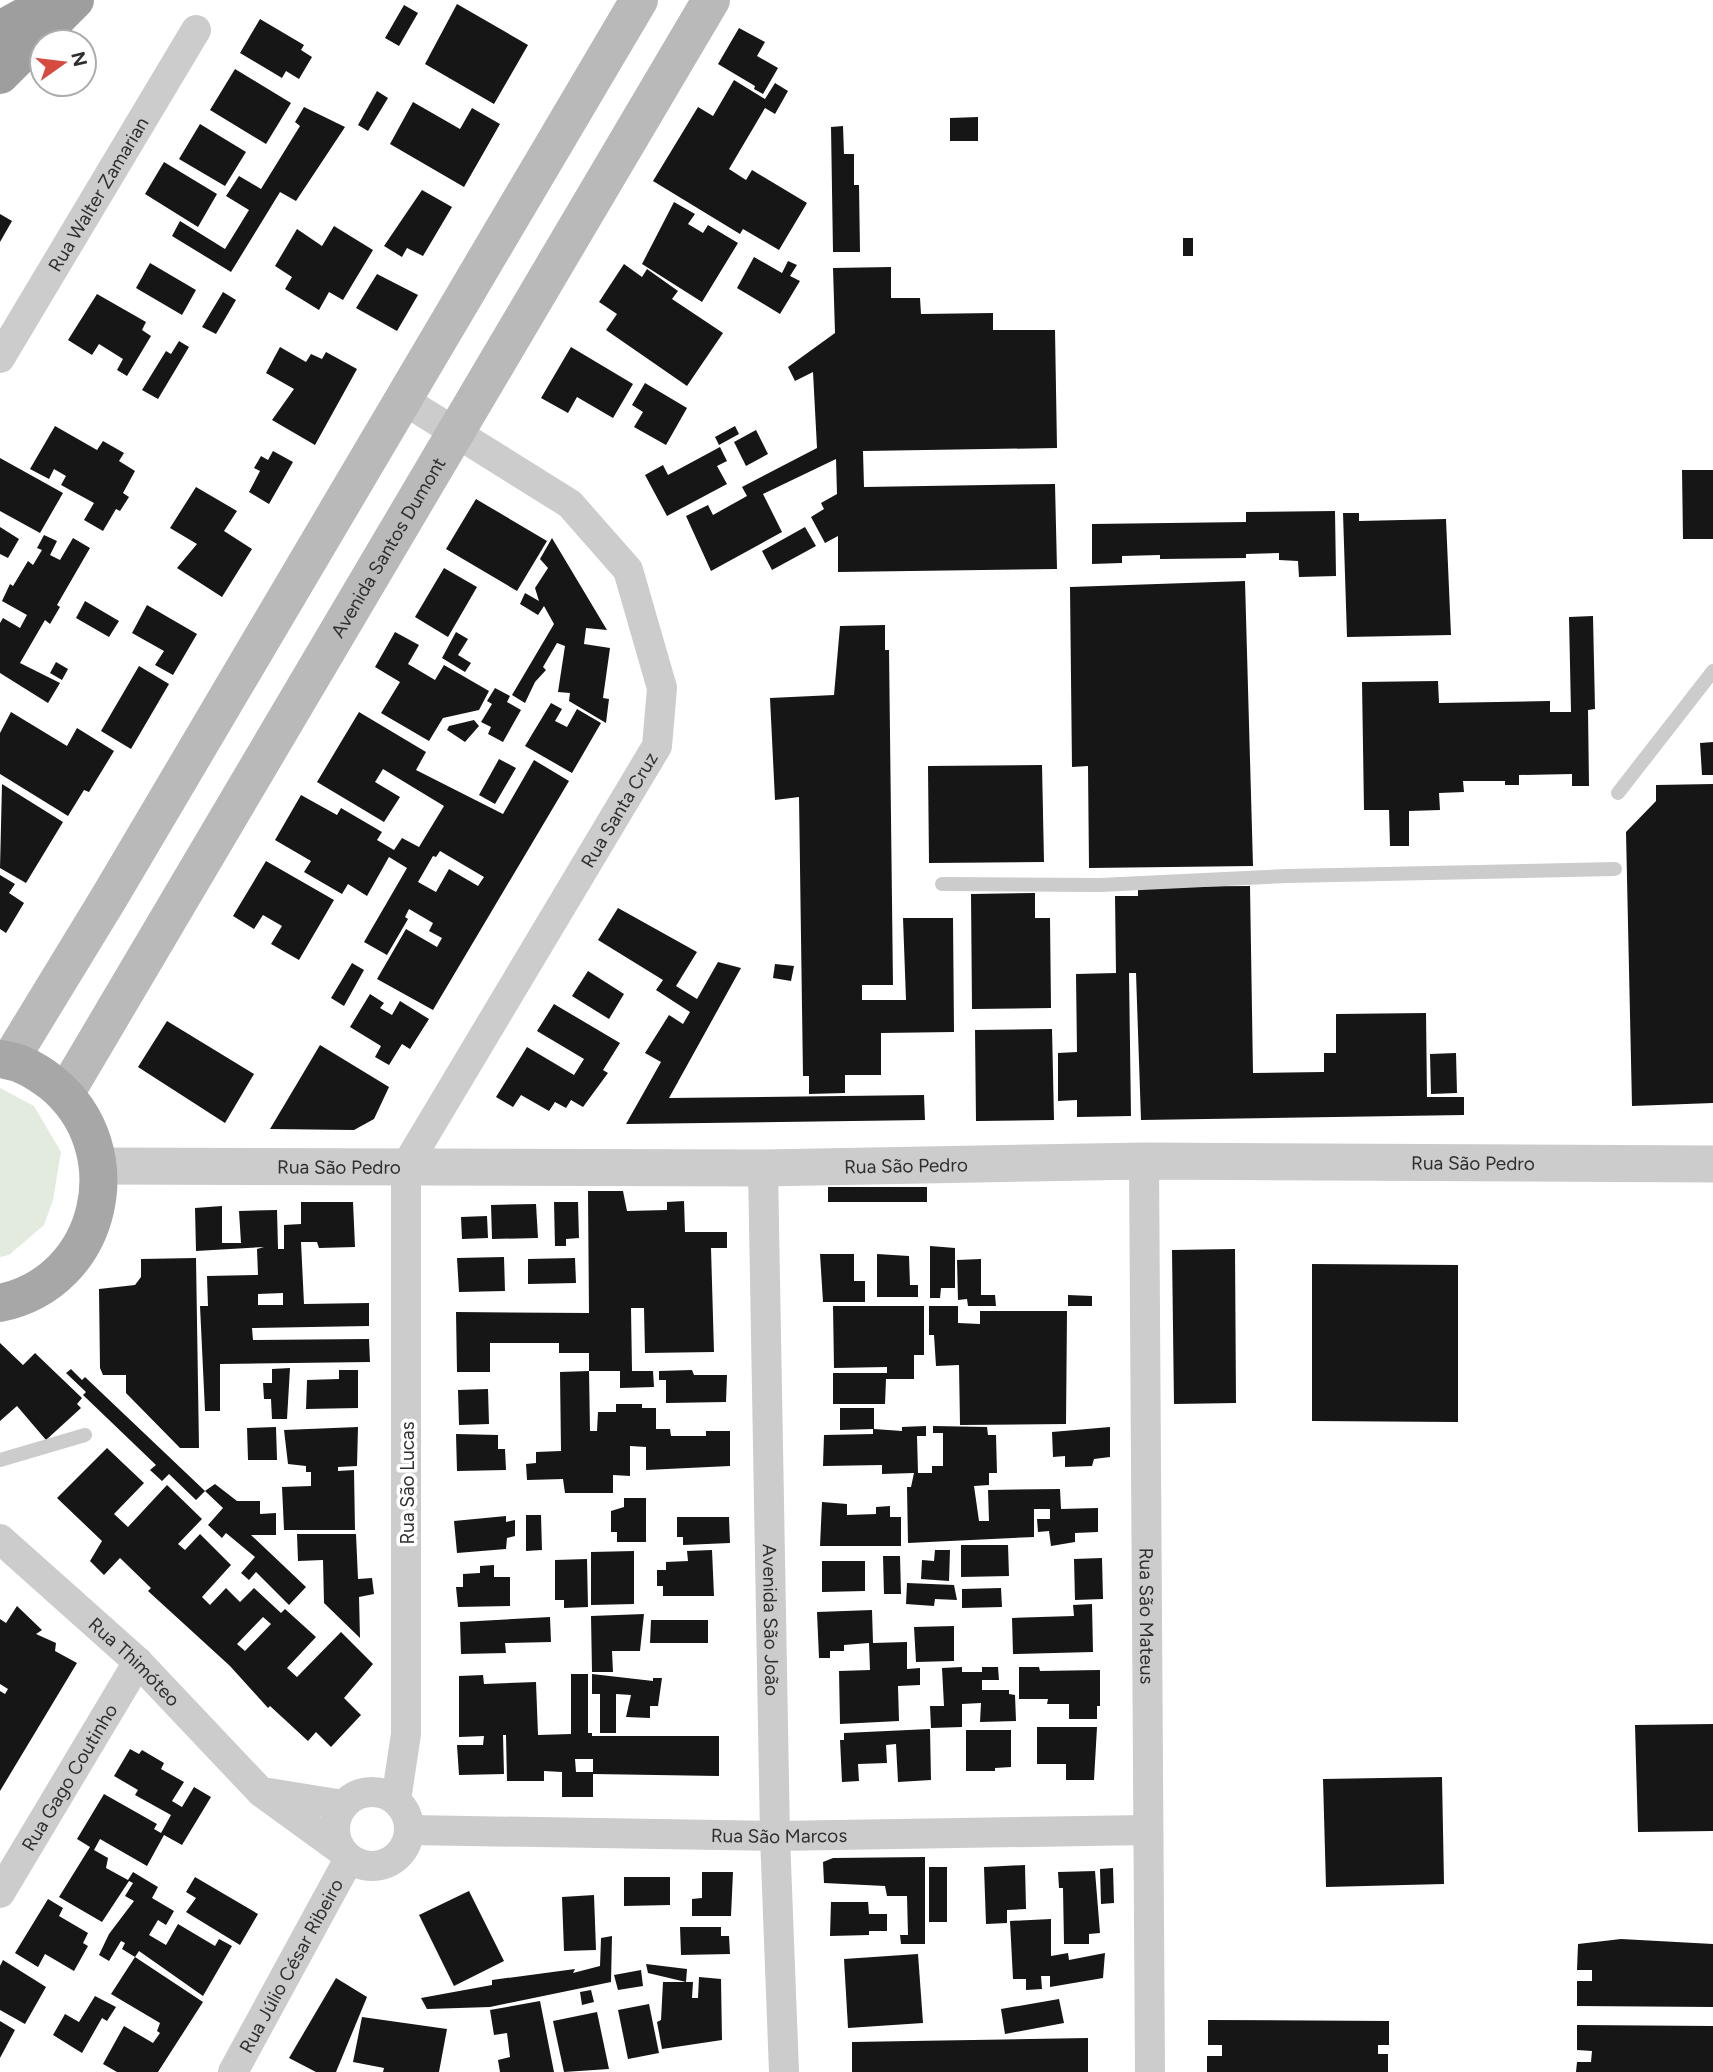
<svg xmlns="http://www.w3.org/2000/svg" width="1713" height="2072" font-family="Figtree,sans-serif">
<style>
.green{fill:#e3ebde}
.building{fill:#161616;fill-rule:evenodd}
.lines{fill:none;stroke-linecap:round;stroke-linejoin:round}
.service{stroke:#ccc;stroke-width:14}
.minor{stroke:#ccc;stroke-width:30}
.tertiary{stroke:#ccc;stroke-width:37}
.secondary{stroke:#b9b9b9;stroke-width:38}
.primary{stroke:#a7a7a7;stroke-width:38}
.trunk{stroke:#9e9e9e;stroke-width:38}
.labels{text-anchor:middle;stroke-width:7;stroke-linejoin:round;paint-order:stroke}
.street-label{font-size:19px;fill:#2f2f2f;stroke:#fff}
</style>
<rect width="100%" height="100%" fill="#fff"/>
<path class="green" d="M0,1088l34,18 27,46 -8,48 -9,25 -35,30 -9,2z"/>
<g class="building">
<path d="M457,4l71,41 -34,59 -69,-40z"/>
<path d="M404,5l14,8 -19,33 -14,-8z"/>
<path d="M260,19l44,26 -3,5 11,7 -13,22 -13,-8 -4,7 -42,-25z"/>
<path d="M739,28l26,14 -8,14 21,12 -15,26 -9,-5 1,-3 -37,-22z"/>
<path d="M235,69l56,34 -25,41 -56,-34z"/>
<path d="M734,80l31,19 10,-16 13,8 -13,23 -10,-6 -36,61 17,11 6,-10 55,33 -28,47 -36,-21 -3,5 -87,-53 45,-74 15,9z"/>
<path d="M377,91l11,7 -20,33 -10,-6z"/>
<path d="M413,102l47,27 12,-21 28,16 -36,63 -74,-43z"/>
<path d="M304,107l41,20 -49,74 -16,-9 -49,80 -59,-36 8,-15 45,28 24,-39 -23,-14 13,-20 22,13 39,-63 -5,-4z"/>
<path d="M978,117v24h-28v-23z"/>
<path d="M200,124l46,28 -21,34 -46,-27z"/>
<path d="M843,126l1,28h10v31h5l1,67h-27l-2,-125z"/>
<path d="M164,162l53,32 -19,33 -53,-33z"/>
<path d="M422,190l30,17 -29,49 -16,-8 -5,9 -18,-11z"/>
<path d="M674,202l21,12 -7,10 15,9 5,-8 30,18 -36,59 -60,-38z"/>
<path d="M0,214l12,7 -12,21z"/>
<path d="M334,226l39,24 -30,50 -14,-8 -10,18 -34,-21 7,-12 -17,-11 22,-37 25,17z"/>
<rect x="1183" y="238" width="10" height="18"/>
<path d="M754,257l28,16 6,-12 9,4 -7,11 10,5 -20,33 -43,-26z"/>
<path d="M150,263l46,27 -14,25 -46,-27z"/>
<path d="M624,264l18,13 5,-8 31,22 -6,8 51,34 -36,53 -81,-56 11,-16 -18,-12z"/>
<path d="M891,267v31h29l1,16 72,-1v17h62l2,118 -194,3 1,36 191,-3 2,85 -219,3v-36l-13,7 -14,-26 13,-8 -3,-6 16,-9 -1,-35 -73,35 19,38 -71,39 -25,-55 22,-11 5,10 34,-19 -5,-9 75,-39 -4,-76 -18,9 -7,-14 47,-34 -2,-65z"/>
<path d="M377,274l41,21 -21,36 -41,-23z"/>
<path d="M223,292l13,8 -20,34 -14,-7z"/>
<path d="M97,294l49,28 -4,8 9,6 -24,40 -10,-6 6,-11 -24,-15 -7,11 -24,-15z"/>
<path d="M179,341l10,6 -31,52 -16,-9 24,-39 5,3z"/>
<path d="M280,347l26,15 5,-8 11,5 4,-7 31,17 -42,76 -43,-25 22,-31 -28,-16z"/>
<path d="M571,347l62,37 -20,34 -36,-21 -9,16 -27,-15z"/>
<path d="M645,383l42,25 -21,37 -32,-18 9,-15 -11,-7z"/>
<path d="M55,426l42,24 6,-9 21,12 -5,8 16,10 -12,22 6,4 -9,14 -4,-2 -13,22 -19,-11 10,-17 -33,-18 5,-9 -12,-7 -5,10 -19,-10z"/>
<path d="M735,426l4,8 -20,11 -4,-8z"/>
<path d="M756,430l12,24 -22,12 -12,-24z"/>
<path d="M720,447l7,14 -10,5 10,18 -60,32 -22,-41 18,-10 5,10z"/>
<path d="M273,451l20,11 -24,42 -20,-12 11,-21 -6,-3 7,-12 7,4z"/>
<path d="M0,458l63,35 -23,40 -40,-22z"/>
<path d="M1682,470h31v69h-30z"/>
<path d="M196,487l41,24 -13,20 28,18 -30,48 -45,-29 20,-24 -27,-16z"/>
<path d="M476,499l71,42 -30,50 -71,-42z"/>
<path d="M1335,511l1,65 -37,1 -1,-16 -19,-1v-7l-33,1v4l-86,1v-4l-38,1v7l-30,1v-40l154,-2v-10z"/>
<path d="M1343,513h16v8l87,-2 5,116 -104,2z"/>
<path d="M0,527l19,12 -11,19 -8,-4z"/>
<path d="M805,527l11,19 -44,24 -10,-19z"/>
<path d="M44,535l13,6 -7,14 10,5 13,-22 17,10 -33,57 3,2 -10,17 -5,-4 -25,43 40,20 -12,20 -48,-30v-50l3,-5 17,10 7,-13 -25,-14 8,-17 3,2 15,-25 5,4 9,-15 -5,-2z"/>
<path d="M552,538l55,92 -21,-2 -2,16 26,4 -7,50 6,1 -3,24 -37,-22 1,-8 -12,-1 7,-46 -8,-3 -14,24 3,3 -11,12 -10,21 -13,-8 42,-71 -10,-18 -6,9 -18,-11 5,-11 14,8 -4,-13 13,-20 -8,-9z"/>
<path d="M444,568l33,19 -29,50 -33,-20z"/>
<path d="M1245,581l8,285 -164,2 -1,-102 -16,1 -2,-180z"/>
<path d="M85,601l34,20 -10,16 -33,-19z"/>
<path d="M147,605l50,29 -24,41 -18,-10 9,-14 -32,-18z"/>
<path d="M1593,616l2,93 -7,1 1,76h-17v-12l-53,1v10h-14v-4h-42l1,11 -25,1 1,17 -31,1v35h-19l-1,-36h-25l-2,-128 76,-1 1,22 111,-2v11h21l-2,-95z"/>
<path d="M885,625v25h4l4,335h-31v15h44l-3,-82h50l1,114 -73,1v42h-36v18l-36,1v-18h-6l-4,-279 -24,3 -5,-102 64,-3 6,-69z"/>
<path d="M395,632l24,13 -11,19 27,16 9,-15 45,26 -10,19 -36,8 -14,23 -48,-28 19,-31 -25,-15z"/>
<path d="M456,632l12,7 -10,16 13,8 -6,9 -23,-14z"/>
<path d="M56,662l12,7 -6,11 -12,-7z"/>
<path d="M139,666l30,18 -38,65 -30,-18z"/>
<path d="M495,688l15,8 -3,6 14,8 -18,32 -15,-8 3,-7 -10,-5 11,-18 -5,-3z"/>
<path d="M551,703l11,6 -7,12 12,6 10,-18 24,14 -29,50 -47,-27z"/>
<path d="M11,712l56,34 10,-18 37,23 -25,41 -5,-2 -16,26 -68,-42v-41z"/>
<path d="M359,712l67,40 -10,18 87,44 31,-54 35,21 -136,229 -56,-31 29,-50 31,18 5,-9 -13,-7 4,-8 -24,-14 -4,8 3,2 -21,36 -23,-13 43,-74 -18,-11 -22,39 -19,-12 -6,10 -38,-22 7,-11 -36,-21 26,-45 36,20 4,-7 41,24 -5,8 17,10 8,-12 17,9 25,-41 -61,-37 -8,13 25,15 -16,25 -67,-40zM440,851l44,26 -6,9 -29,-17 -13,23 -18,-10 15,-26 3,1z"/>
<path d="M474,720l5,6 -14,16 -18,-12 2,-4z"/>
<path d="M1713,742v33h-11l-2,-32z"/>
<path d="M499,759l17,9 -21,36 -16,-9z"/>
<path d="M1042,765l2,97 -115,1 -1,-97z"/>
<path d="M2,784l61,38 -37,61 -26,-15z"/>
<path d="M1713,784v319l-81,3 -6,-274 30,-31v-16z"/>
<path d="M266,861l68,39 -35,60 -28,-16 11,-18 -19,-11 -9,14 -21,-13z"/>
<path d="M0,875l15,9 -6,9 15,10 -18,30 -6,-4z"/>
<path d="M1250,886l3,187 71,-1v-19h12v-39l90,-1 1,84h37v18l-323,5 -5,-147h-7l2,143 -54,1v-17l-19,1v-48l19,-1 -1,-78 40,-1 -1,-77h23v-9z"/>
<path d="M1035,893v25h15l1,90 -79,1 -1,-115z"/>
<path d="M618,908l79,44 -21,34 21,13 21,-37 23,6 -72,130 255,-3 1,25 -299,4 35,-62 -16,-9 24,-38 14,9 7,-12 -34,-22 7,-10 -65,-40z"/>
<path d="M352,963l12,7 -20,36 -13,-8z"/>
<path d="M775,964l19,2 -3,15 -18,-3z"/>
<path d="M588,971l36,23 -15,25 -37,-23z"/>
<path d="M370,994l14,9 -4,5 12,7 8,-14 29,18 -19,30 -8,-5 -13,21 -14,-8 6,-11 -31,-19z"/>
<path d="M554,1004l66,39 -17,27 5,3 -25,34 -12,-7 -5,8 -11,-6 -6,9 -28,-16 -8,12 -17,-10 31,-50 47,28 10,-16 -47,-28z"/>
<path d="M167,1021l87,53 -29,49 -87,-56z"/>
<path d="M1052,1029l2,91 -78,1 -1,-91z"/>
<path d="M320,1045l69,42 -15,32 -20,11 -84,-1z"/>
<path d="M1456,1053l1,40 -26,1 -1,-40z"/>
<rect x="828" y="1187" width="99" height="15"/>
<path d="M588,1191h35l4,20 40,-1v-8l17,-1 1,31h42v16h-16l3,104 -69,1 -1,-45h-13l1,63h21l1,16 -34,1v-17h-31l1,60h7l1,-19h18v-8h26v4h14v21h14l1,7h35v-5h24v35l-84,4v-23l-16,-1v30l-17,-1v18h-48l-2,-14 -36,1 -1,-16 10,-1v-11l25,-1 -1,-79 29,-1v-18h-30v-10h-69v29h-33l-1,-60 133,1z"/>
<path d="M301,1202h52l2,45 -36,1 -2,-6h-16l3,62 65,-1v23l-117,2 1,12 116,-1 1,23 -150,2v47h-15l-5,-105h8l-1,-30 51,-1 -1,-26 7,-2 -68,4 -1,-43 27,-2v37h19l-2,-32 38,-1 1,39h6v-24l17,-1zM283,1293v12h-25v-11z"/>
<path d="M554,1202h24l1,36 -13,1v7h-11z"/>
<path d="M536,1204l2,34 -46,1 -1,-34z"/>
<path d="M487,1216l1,22 -26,1 -1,-22z"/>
<path d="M930,1246l25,2v40h-14l-1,10h-10z"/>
<path d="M1235,1249l1,154 -62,1 -2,-154z"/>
<path d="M820,1254h34v27h11v21h-42z"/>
<path d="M877,1254l32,2 1,29h8v12h-41z"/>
<path d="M504,1257l1,34 -46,1 -2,-34z"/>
<path d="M196,1258l3,190h-19l-54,-55v-18h-23l-3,-7 -1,-79 36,-4 6,-8v-18z"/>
<path d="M575,1258l1,25 -48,1v-25z"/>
<path d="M981,1259v36h14l1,11h-28l-1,-7 -9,1 -1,-40z"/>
<path d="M1312,1264l146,1v157l-146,-1z"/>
<path d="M1068,1295l24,1v10h-24z"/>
<path d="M833,1306h91v49h-10v24h-28l-1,25h-52v-31h54v-6l-53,1z"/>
<path d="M929,1306h29v17l22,1v-13h87l-1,113 -106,1 -1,-60 -23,1 -2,-31h-5z"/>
<path d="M0,1343l23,22 12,-12 47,45 -5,6 4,4 -35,32 -29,-34 -17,15z"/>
<path d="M290,1368l-3,51h-15l-1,-20h-7l-1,-16h9v-14z"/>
<path d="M71,1369l11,11 3,-3 120,114 -9,9 -27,-26 -7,7 -12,-11 6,-5 -73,-70 3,-3 -20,-19z"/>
<path d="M339,1370h19v38l-52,1 1,-29 32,-1z"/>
<path d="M692,1370l2,5h33l-1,27 -60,1v-23h-7v-9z"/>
<path d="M488,1389l1,35 -30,1 -1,-35z"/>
<path d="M840,1408h34v21l28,2v-4l24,-1v10h-9l1,37h14v-7h11v-33h-10v-7l54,1 1,8h8l1,38h-8v12l-15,1 5,35h10l-1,-31 72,-1 1,20 37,-1v24l-23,1v9l-24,4 -2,-15 -11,1 -1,-13h13v-10h-16v28l-126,6 -1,-56h4l3,-14 -32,1v-9l-59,1 1,-31 49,-1v-5l-33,1z"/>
<path d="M276,1427l1,33h-29l-1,-32z"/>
<path d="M358,1427l-1,39 -19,1v4l16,-1 1,60h-71l-2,-43 29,-1v-14h-5v-6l-18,-2 -4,-34z"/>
<path d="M1110,1427v30l-16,2 -2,7 -27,1v-11l-12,1 -1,-25z"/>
<path d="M456,1434l42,1v14h7l1,21 -49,1z"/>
<path d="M107,1448l37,35 -30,31 14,13 39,-42 35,34 -24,25 7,6 15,-16 31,31 -29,32 8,8 16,-17 14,14 14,-14 27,25 4,-4 31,28 -29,31 10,9 44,-45 32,32 -29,34 17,17 -30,32 -15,-15 -8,9 -38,-35 -2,2 -38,-42 -82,-75 3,-3 -31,-30 -16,17 -14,-14 12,-20 -45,-43zM263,1617l8,7 -26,27 -8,-7z"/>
<path d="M215,1484l22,17h23v13l16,-1v22h-25l55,52 -17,18 -33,-33 -7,8 -8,-7 14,-16 -29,-24 -4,5 -14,-13 15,-17 -18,-17z"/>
<path d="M624,1498h22v44h-29v-10h-6v-21l13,-4z"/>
<path d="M822,1502l25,2v11l29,-1v-7l14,-1v11h11v29h-81z"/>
<path d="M526,1515h15l1,35 -16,1z"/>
<path d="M506,1516v6l9,-2v16l-8,2 -1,11 -49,4 -3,-32z"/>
<path d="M677,1517h52l1,26 -47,2v-8h-6z"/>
<path d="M297,1534h59l2,45 14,-1 2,16 -15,3 1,41 -36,-35 -1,-43 -25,1z"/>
<path d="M961,1545h47l1,31 -48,1z"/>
<path d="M712,1550l2,46h-51v-10h-6v-16h9v-8l22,-1 -1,-10z"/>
<path d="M935,1550h15l-1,31 -28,-2 1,-19 12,1z"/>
<path d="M634,1551v53l-43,1v-53z"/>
<path d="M883,1556h17l1,38h-17z"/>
<path d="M1102,1558l1,41 -28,1 -1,-41z"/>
<path d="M587,1559l1,48 -24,1v-8h-9v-40z"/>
<path d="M822,1561h43v30l-43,1z"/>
<path d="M494,1565v12h16v29l-52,1 -2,-20h7v-13l17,-1v-7z"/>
<path d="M907,1583l47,2 3,15 -22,-1 -1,7 -28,-2z"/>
<path d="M1001,1588l1,19 -40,1v-19z"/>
<path d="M1092,1604l1,48 -80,2 -1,-36 62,-2 -1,-11z"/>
<path d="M17,1606l25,24 -6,4 20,9 -1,8 22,12 -77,128v-100l5,3 3,-5 -8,-5v-65l6,4z"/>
<path d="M872,1610l1,33 34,-1v27l13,-1v17l-22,1 1,35 -59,3 -1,-53 31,-1 -1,-27 -25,2v6h-14v7h-11l-2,-46z"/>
<path d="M644,1614l-4,37h-28l1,21h-21l-1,-56z"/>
<path d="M550,1617l1,25 -46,1 1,10 -45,1 -1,-32z"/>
<path d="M651,1620h57v23h-58z"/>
<path d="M954,1626v35l-38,1 -2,-35z"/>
<path d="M962,1667v5h20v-5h16l1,13h-17v10h27v4l6,1 1,26 -36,1 1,-19 -19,1v23l-31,1 -1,-22h14l-2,-38z"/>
<path d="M1019,1667h20l1,4 60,-1v36h-3v13h-28v-15h-22l1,-5h-29z"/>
<path d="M571,1674h17v59h4v3h127v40l-126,-2v23h-31v-25l-18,-1v10h-37l-1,-46h-3l1,39 -45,1 -2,-30h26l1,-9 -25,1v-61l24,-1 1,9 52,-2 2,53 33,-1zM575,1759h18v13h-17z"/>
<path d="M592,1674l61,7v-3h9l-4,28h-8v12l-24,-1 5,-22 -15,-1v39h-16v-39h-8z"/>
<path d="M1713,1724v107l-75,1 -3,-107z"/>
<path d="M1037,1727h60l-3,53h-28v-16h-29z"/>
<path d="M930,1729l1,51 -33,2 -2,-38 -10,1 1,18 -29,1 1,17 -17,1 -2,-42h4v-7z"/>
<path d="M966,1730h45v37l-16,1v3h-29z"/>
<path d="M130,1749l9,5 3,-4 22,13 -3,6 23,13 -12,19 10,6 12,-20 17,10 -29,48 -18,-10 -17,31 -47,-27 -6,11 14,8 -2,10 22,12 5,-8 25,15 -6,11 22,13 -8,14 -8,-5 -9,15 17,10 12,-21 37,22 4,-7 13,7 -29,50 -64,-45 -4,6 -13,-8 3,-6 -4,-2 -12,20 -10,-6 10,-21 25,-33 -9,-5 8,-13 -4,-2 -27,41 -43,-25 31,-50 -13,-8 27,-45 53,30 -3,5 7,4 10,-18 -36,-20 3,-5 -24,-14z"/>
<path d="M1442,1777l2,107 -118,3 -3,-108z"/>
<path d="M925,1857v87h-24l-1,-9h8l-1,-39h-20l-2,-10 -61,-3 -1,-21 10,-4z"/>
<path d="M1025,1865l1,44 -19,1v13l-21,1 -2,-57z"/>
<rect x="929" y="1867" width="18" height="55"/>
<path d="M1113,1868l1,35 -13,1 -1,-35z"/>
<path d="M1095,1871l5,62 -11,1v10h-25l-1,-56h-4l-1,-16z"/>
<path d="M702,1872h31l-2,44h-39v-17l10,-1z"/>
<path d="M195,1877l63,37 -18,31 -54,-33 10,-14 -10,-6z"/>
<path d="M624,1877h46v28l-46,1z"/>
<path d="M469,1891l35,70 -50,25 -35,-71z"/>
<path d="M594,1895l2,55 -32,1 -2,-54z"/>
<path d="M48,1899l15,9 -4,8 29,17 -5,10 5,3 -14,25 -29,-17 -7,13 -23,-14z"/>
<path d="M831,1902h37l1,12h18v17h-18v4l-39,1z"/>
<path d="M1051,1919v37l17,-3 1,7 36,-7 -2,25 -53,9v-11h-9l1,13 -16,1v-11h-13l-3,-58z"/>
<path d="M680,1927h41v9h8l1,18 -49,1z"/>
<path d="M612,1936l-1,46 -121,25 -63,2 -6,-11 71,-13v-5l83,-11 -2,4 27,-7 1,-28z"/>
<path d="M1621,1939l92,5v63l-136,-1v-25h15v-11h-15l1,-26z"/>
<path d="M918,1954l5,69 -75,5 -4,-69z"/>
<path d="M135,1957l68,45 -45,70h-41l-14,-8 21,-38 29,17 7,-10 -3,-2 3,-8 -49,-29z"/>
<path d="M3,1960l43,27 -21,37 -25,-14v-44z"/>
<path d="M646,1964l41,5 -1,13 -38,-9z"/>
<path d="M641,1970l2,16 -25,4 -4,-15z"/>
<path d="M699,1977l22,2 1,61 -60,9 -5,-27 4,-2 2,-38h30l-1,16h6z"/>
<path d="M336,1978l31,19 -31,75h-20l-27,-14z"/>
<path d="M591,1990l3,12 -12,3 -2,-13z"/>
<path d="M95,1996l21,11 -9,14 -5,-3 -20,35 -29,-18 12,-21 14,8z"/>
<path d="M1059,1999l5,24 -59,11 -4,-25z"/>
<path d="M540,2001l14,71h-54l-2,-12 12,-3 -3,-24 -13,2 -4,-25z"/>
<path d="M649,2004l10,49 -31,6 -10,-49z"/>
<path d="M597,2012l12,57 -45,3 -11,-51z"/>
<path d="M362,2017l85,12 -8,43h-56l1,-4 -31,-6z"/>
<path d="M1208,2020l181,1v24h-11v9h10v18h-181v-16h15v-11h-14z"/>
<path d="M0,2021l15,9 -15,28z"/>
<path d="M1577,2025l136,1v46h-137l1,-10h14l1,-11 -15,-1z"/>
<path d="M1088,2038v34h-236v-30z"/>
</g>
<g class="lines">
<g class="service">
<path d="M1618,793l95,-122"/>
<path d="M942,884l158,1 188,-9 327,-7"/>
<path d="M0,1460l85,-25"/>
</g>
<g class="minor">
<path id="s1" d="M0,358l196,-328"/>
<path id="s2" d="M1144,1161l6,911"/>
<path id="s3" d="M763,1168l12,668 9,236"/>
<path id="s4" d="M0,1539l138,123 123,130 80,58"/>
<circle cx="372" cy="1829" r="37"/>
<path d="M269,1793l74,12"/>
<path id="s5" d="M396,1800l10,-66v-568l251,-420 5,-58 -34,-118 -58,-66 -168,-105"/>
<path id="s6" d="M410,1830l365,6 373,-6"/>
<path id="s7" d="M0,1893l138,-231"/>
<path id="s8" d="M233,2072l116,-213"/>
</g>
<path class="tertiary" id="s9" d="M99,1166l664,2 381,-7 569,3"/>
<g class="secondary">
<path d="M10,1060l100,-164 529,-896"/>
<path id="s10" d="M65,1094l646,-1094"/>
</g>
<path class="primary" d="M0,1059c19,2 37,12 52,24 81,66 51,199 -52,220"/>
<g class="trunk">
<path d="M0,30l54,-30"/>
<path d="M0,75l75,-75"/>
</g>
</g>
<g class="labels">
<g class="street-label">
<text dy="7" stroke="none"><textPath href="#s1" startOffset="191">Rua Walter Zamarian</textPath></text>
<text dy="7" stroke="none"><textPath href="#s10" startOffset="635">Avenida Santos Dumont</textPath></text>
<text dy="7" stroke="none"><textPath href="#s5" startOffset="1050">Rua Santa Cruz</textPath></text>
<text dy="7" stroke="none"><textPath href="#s9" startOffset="1374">Rua São Pedro</textPath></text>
<text dy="7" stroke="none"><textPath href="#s9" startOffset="807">Rua São Pedro</textPath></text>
<text dy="7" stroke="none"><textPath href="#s9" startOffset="240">Rua São Pedro</textPath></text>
<text transform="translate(407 1483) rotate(-90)" y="7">Rua São Lucas</text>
<text dy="7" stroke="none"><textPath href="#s2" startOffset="455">Rua São Mateus</textPath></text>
<text dy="7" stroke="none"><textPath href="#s3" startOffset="452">Avenida São João</textPath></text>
<text dy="7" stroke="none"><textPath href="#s4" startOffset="182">Rua Thimóteo</textPath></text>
<text dy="7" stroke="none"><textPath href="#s7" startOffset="135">Rua Gago Coutinho</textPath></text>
<text dy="7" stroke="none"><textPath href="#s6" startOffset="369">Rua São Marcos</textPath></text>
<text dy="7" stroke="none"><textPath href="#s8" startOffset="121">Rua Júlio César Ribeiro</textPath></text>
</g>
</g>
<g transform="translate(63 63) rotate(76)"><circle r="33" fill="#ffffff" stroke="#acacac" stroke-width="2"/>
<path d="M0-5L12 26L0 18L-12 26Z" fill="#d74a40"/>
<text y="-10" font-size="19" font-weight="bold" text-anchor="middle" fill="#2f2f2f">N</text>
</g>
</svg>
